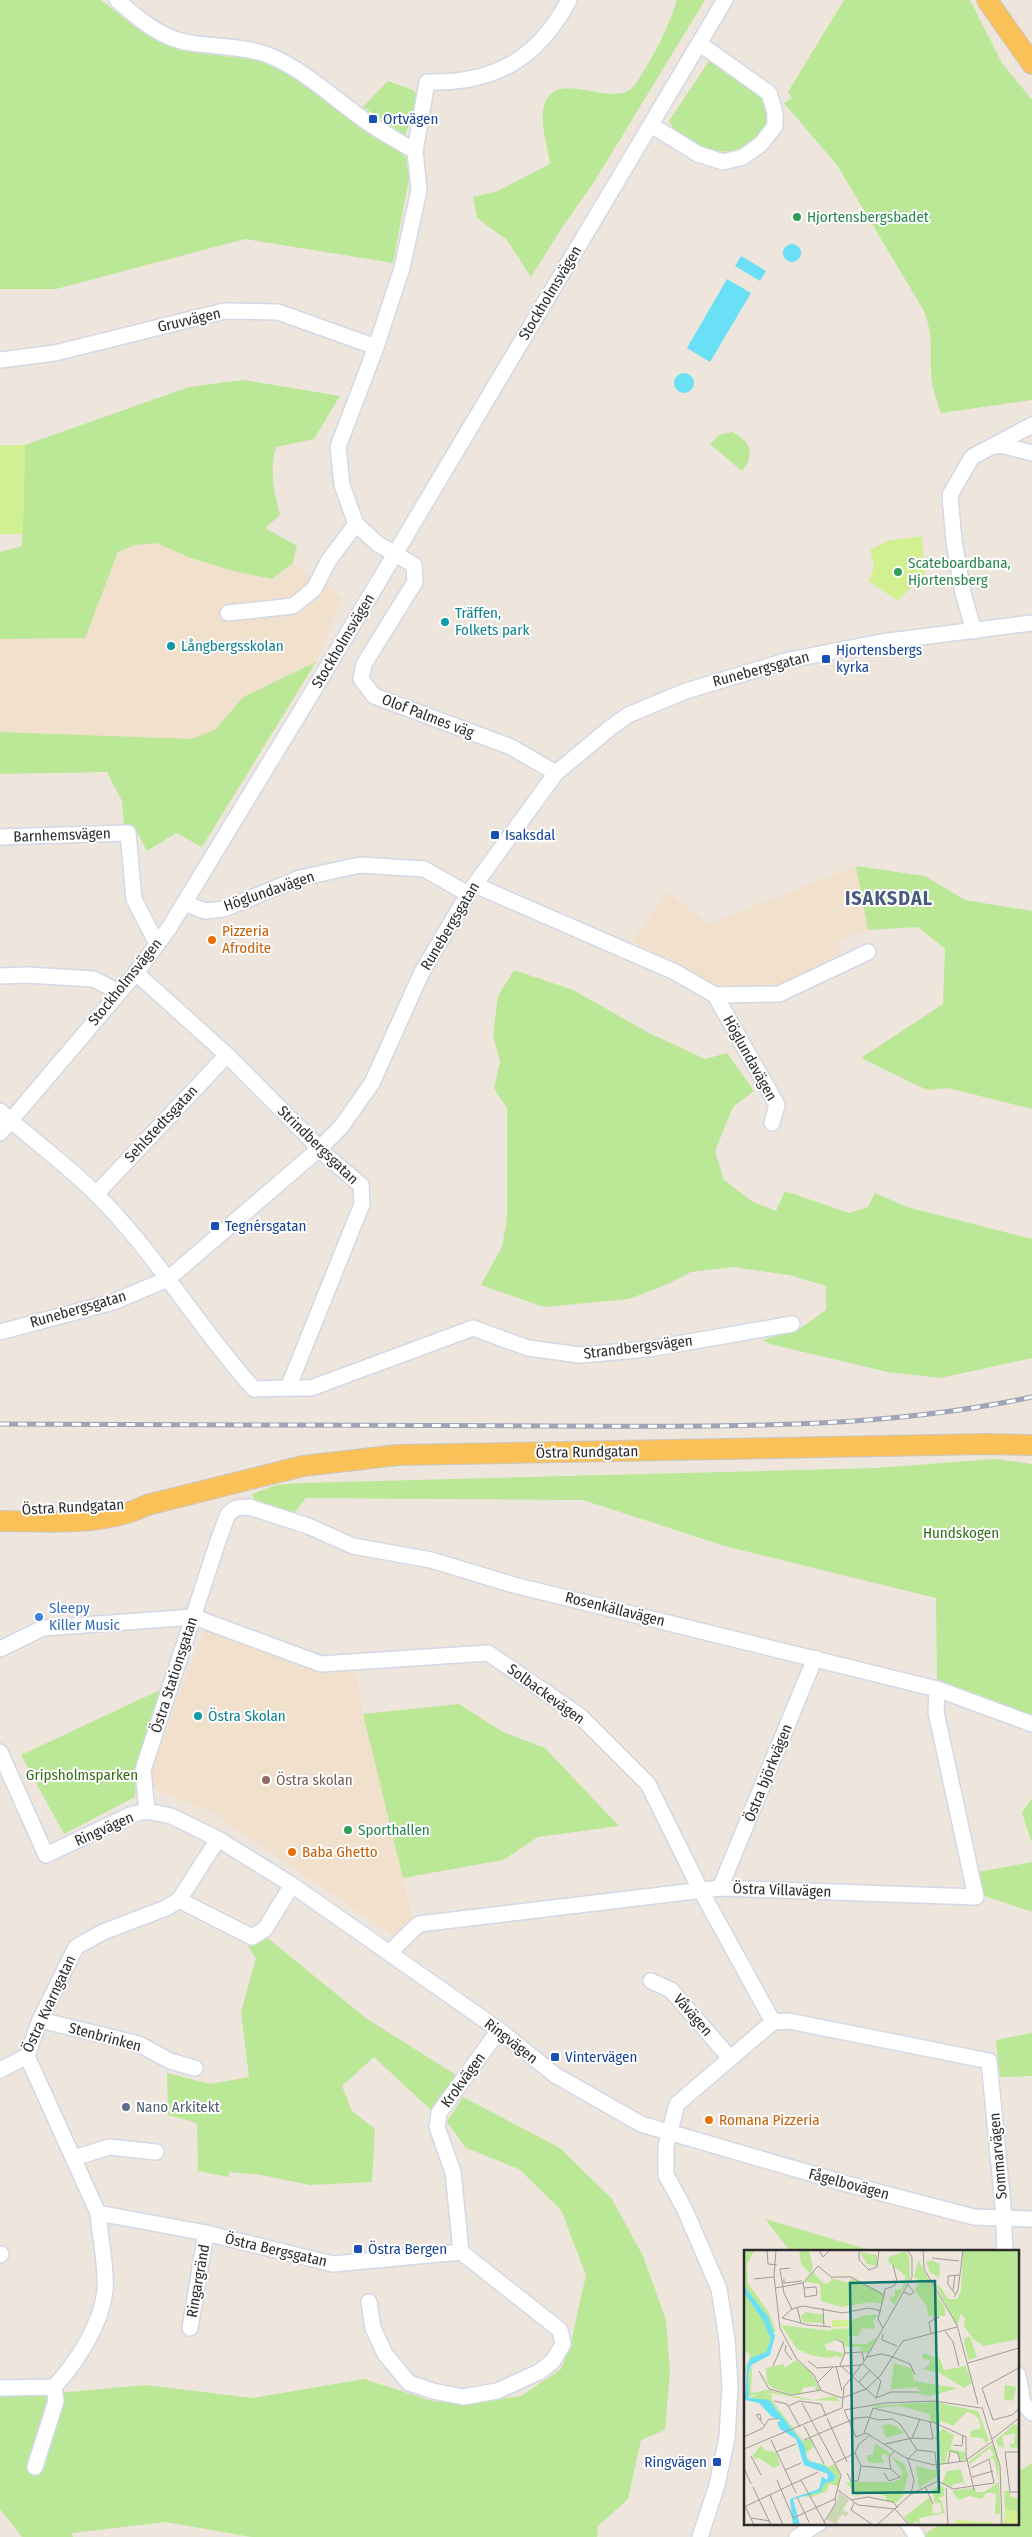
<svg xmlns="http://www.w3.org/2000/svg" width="1032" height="2537" font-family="'Fira Sans Condensed',sans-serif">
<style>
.education{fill:#f0e0cc}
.green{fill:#bbe896}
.pitch{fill:#d2f092}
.water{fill:#6ae0f6}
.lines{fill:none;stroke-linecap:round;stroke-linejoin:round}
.minor-casing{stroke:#d2d8e5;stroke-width:18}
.major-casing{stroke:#c8c8c8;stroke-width:22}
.minor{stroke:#fff;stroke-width:15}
.major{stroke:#f9c157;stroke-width:20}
.rail-casing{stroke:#9fa5b7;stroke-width:5}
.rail{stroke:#fff;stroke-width:3;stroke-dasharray:9;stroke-linecap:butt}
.transit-dot{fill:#1a4fb4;stroke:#fff;stroke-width:2}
.leisure-dot{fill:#2e9e5b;stroke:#fff;stroke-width:2}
.culture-dot{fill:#0f9aa8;stroke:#fff;stroke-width:2}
.food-dot{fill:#e8710a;stroke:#fff;stroke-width:2}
.shop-dot{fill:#3f7fe0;stroke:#fff;stroke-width:2}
.education-dot{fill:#8d6e63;stroke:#fff;stroke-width:2}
.service-dot{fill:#5c6f8a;stroke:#fff;stroke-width:2}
.labels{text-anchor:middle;stroke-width:4;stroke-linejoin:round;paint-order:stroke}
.transit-label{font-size:15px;fill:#164399;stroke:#fff;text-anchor:start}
.leisure-label{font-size:15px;fill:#27864d;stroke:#fff;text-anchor:start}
.street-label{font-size:15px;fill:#2c2c2c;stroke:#fff}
.culture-label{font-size:15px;fill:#0d838f;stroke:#fff;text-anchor:start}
.food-label{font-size:15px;fill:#c56008;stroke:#fff;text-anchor:start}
.park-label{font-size:15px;fill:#326e16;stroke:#fff}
.shop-label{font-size:15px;fill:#366cbe;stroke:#fff;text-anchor:start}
.education-label{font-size:15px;fill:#785e54;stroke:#fff;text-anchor:start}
.service-label{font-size:15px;fill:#4e5e75;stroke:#fff;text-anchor:start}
.district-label{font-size:20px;font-weight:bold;letter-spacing:1px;fill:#49597f;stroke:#fff}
.inset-road{fill:none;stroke:#a09b96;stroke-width:1}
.view{fill:#0f766e;fill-opacity:0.15;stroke:#0f766e;stroke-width:2.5}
.inset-edge{fill:none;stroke:#2c2c2c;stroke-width:2.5}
</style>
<rect width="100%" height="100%" fill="#eee5dd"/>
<g class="education">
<path d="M156,543l35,15 42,13 38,8 22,-16 49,35 -26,64 -73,35 -27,32 -24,10 -192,-7v-93l85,-1 33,-86 17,-7z"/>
<path d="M856,866l12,64 -31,13 8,18 -69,30 -27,1 -35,-5 -82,-46 35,-49 42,32z"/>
<path d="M204,1630l113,40 38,-2 8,46 50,207 -16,17 -184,-125 -59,-24 -3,-18z"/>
</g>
<g class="green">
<path d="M0,0h101l42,33 35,17 77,10 21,5 22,11 24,21 73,50 11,11 3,21 -16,84 -148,-24 -189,50h-56z"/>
<path d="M677,0h28l-111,182 -31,44 -32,51 -24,-37 -30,-22 -4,-21 25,-6 52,-27c-2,-17 -9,-35 -7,-53 7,-48 67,-2 89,-23 5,-5 9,-13 13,-19 14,-23 24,-44 32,-69z"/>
<path d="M844,0h126l32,63 30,37v300l-91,13c-5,-14 -10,-28 -10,-43 -1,-25 2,-35 -7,-59l-87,-146 -53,-62 8,-5 -4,-6z"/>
<path d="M709,61l64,39 1,17c-24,28 -41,46 -78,26 -11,-6 -21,-10 -27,-22z"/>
<path d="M388,81l25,9 4,5 -2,14 -10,26 -42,-28z"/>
<path d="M244,380l96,16 -26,43 -38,8c-7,23 -2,45 4,68l-15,13 32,18 -4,17 -21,16 -39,-8 -42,-13 -35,-15 -21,2 -17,7 -33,86 -85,1v-87l22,-6 3,-101 164,-58z"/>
<path d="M732,432c18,9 24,22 10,39l-32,-27 9,-9z"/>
<path d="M316,662l-114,185 -26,-14 -29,18 -11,-21 -12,-4 -2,-25 -15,-29 -107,2v-42l192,7 24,-10 27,-32z"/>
<path d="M856,866l69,10 40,24 67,11v198l-84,-21 -21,2 -66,-32 82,-54 2,-55 -27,-22 -50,3z"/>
<path d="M514,970l59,20 76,43 56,26 22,-6 27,38 -21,16 -18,44 9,29 29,22 23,9 9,-20 64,22 19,-6 7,-14 32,14 125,32v119l-91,20 -53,-6 -118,-28 -7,-4 36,-11 27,-19v-24l-37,-11 -56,-8 -42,5 -21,11 -41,16 -85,8 -63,-22 21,-38 5,-29v-110l-13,-19 6,-27 -7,-27 5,-39z"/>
<path d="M995,1459l37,5v251l-95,-35 -1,-82 -208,-51 -145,-47 -277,-2 -16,20 -32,-7 -6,-17 24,-9 27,-2 572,-15z"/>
<path d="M160,1690l-24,80 -1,27 -71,37 -43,-79z"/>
<path d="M459,1704l44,28 42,16 74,78 -81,11 -35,23 -100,18 -40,-164z"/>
<path d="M1032,1798v45l-10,-30z"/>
<path d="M1032,1862v50l-50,-17 -4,-23z"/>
<path d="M265,1936l102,83 89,56 -25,35 -57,-53 -32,29 10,25 23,18 -3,53 -62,3 -49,-10 -31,-3 -2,5 -30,-6 -1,-48 -29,-8 -1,-42 43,11 39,-7 -8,-65 15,-54 -8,-11z"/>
<path d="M1032,2033v43l-32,1 -4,-37z"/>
<path d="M463,2097l97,51 52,51 31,57 23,64 4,52 -5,58 -24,10 -13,59 -30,27 -1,11h-346l-85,-15 -94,11 1,4h-51l-22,-28v-113l57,-3 89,-8 106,13 112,-19 68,22 31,3 58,-8 40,-27 9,-22 16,-72 -25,-65 -42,-41 -53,-21 -19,-26z"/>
<path d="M765,2219l108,32h-83z"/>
<path d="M1032,2463v74h-107l-2,-2 19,-12h76v-51z"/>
</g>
<g class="pitch">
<path d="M0,445h25l-2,89h-23z"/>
<path d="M922,536l3,42 -11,6 -16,17 -29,-20 5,-14 -4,-17 17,-9z"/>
</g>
<g class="water">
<circle cx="792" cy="253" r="9"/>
<path d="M741,256l25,15 -6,10 -25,-15z"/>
<path d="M727,279l24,14 -41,69 -23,-14z"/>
<circle cx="684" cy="383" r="10"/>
</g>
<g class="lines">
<defs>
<g id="minor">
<path d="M117,0c15,13 32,28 50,36 26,13 69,7 101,19 35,14 64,42 95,64 16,12 35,22 52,32l4,39 -17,78 -26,79 -38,100 4,38 14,39 22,20 36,21 1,17 -51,82 -3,15 13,17 137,51 45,26"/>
<path d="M651,125l47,29 25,8 20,-5 18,-13 14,-18v-13l-6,-20 -69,-49"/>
<path d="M415,151l12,-69c67,2 111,-23 142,-82"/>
<path d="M0,360l55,-7 169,-42 54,1 98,35"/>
<path d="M992,447l9,-2 31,8"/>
<path d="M228,613l65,-7 21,-17 15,-29 27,-36"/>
<path d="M974,631l-11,-38 -9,-52 -4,-46 22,-38 60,-32"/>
<path d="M0,837l128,-4 6,66 23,45"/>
<path d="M475,885l200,87 40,23 64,-1 89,-42"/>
<path d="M184,903l21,8 19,-2 76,-31 60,-13 64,4 44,25"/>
<path d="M0,976l27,-1 67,4 24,13"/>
<path d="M715,995l62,110 -5,18"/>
<path d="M0,1111c31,28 66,53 95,82 60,59 103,134 159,196l34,-1 74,-184 -1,-19 -31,-26 -103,-104 -91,-82"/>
<path d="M0,1133l136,-160 33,-45 158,-260 398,-668"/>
<path d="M96,1194l131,-139"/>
<path d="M0,1332l113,-30 55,-23 151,-130 22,-22 31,-44 50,-111 46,-78 88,-121 54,-45 18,-13 58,-24 103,-31 92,-18 151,-19"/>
<path d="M288,1388h23l162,-60 55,20 52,7 69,-6 143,-25"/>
<path d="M0,1649l43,-21 151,-11 127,47 167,-11 92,63 68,68 53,107 72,131"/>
<path d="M0,1752l46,103 84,-40 17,-4 24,5 47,23 74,46 207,145 56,45 86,49 206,60 127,33 58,2"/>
<path d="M147,1811l-4,-41 75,-229 10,-27 8,-6 13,-1 59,19 45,20 78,14 83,25 423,104 95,35"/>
<path d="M720,1888l95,-230"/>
<path d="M179,1900l73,37 13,-8 27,-44"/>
<path d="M391,1954l6,-9 22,-21 301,-36 256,9 -40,-185 1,-23"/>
<path d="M651,1981l20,9 59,68"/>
<path d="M40,2020l99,24 31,17 25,7"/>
<path d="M27,2056l71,157 108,20 127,31 128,-12 99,78 3,14 -10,17 -14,11 -42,19 -34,6 -30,-6 -24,-8 -24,-29 -12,-26 -4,-26"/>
<path d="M0,2070l27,-14 13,-36 36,-73 27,-15 63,-24 13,-8 39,-61"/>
<path d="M74,2158l35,-11 47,5"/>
<path d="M461,2252l-8,-80 -16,-45 2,-14 60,-83"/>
<path d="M0,2255l1,-1"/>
<path d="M190,2328l16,-95"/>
<path d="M1018,2375l5,28 9,10"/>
<path d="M0,2388l54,-1c23,-25 47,-62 51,-96 2,-21 -5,-55 -7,-78"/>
<path d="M35,2467l21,-66 -2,-14"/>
<path d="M908,2523l9,14"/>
<path d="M700,2537l17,-52 10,-47 3,-51 -3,-47 -8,-51 -34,-79 -19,-35v-29l11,-42 96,-82 16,-1 200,40 14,144 2,46"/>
<path d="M797,2537l22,-14"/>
</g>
<g id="major">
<path d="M987,0l45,64"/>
<path d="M0,1521c48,0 103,6 147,-16l156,-39 95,-11 588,-11 46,1"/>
</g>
</defs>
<use href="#minor" class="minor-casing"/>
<use href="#major" class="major-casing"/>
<use href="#minor" class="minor"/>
<use href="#major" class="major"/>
<defs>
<path id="rail" d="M0,1424c184,1 367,1 551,2 160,0 323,5 481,-29"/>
</defs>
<use href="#rail" class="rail-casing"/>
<use href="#rail" class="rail"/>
</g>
<g class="transit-dot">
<rect x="368" y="114" width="10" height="10" rx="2.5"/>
<rect x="821" y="654" width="10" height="10" rx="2.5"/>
<rect x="490" y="830" width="10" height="10" rx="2.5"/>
<rect x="210" y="1221" width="10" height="10" rx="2.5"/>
<rect x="550" y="2052" width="10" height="10" rx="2.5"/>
<rect x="353" y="2244" width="10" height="10" rx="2.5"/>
<rect x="712" y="2457" width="10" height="10" rx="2.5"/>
</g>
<g class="leisure-dot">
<circle cx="797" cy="217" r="5"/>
<circle cx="898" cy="572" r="5"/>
<circle cx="348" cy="1830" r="5"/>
</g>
<g class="culture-dot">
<circle cx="445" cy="622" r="5"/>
<circle cx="171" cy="646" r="5"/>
<circle cx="198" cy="1716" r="5"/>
</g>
<g class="food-dot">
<circle cx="212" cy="940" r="5"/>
<circle cx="292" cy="1852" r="5"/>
<circle cx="709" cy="2120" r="5"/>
</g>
<circle class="shop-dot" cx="39" cy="1617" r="5"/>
<circle class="education-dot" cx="266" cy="1780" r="5"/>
<circle class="service-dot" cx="126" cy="2107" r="5"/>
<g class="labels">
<g class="transit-label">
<text x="383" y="124">Ortvägen</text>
<text x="836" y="655">Hjortensbergs<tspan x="836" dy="17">kyrka</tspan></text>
<text x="505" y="840">Isaksdal</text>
<text x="225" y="1231">Tegnérsgatan</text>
<text x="565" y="2062">Vintervägen</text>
<text x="368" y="2254">Östra Bergen</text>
<text x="707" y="2467" text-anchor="end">Ringvägen</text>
</g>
<g class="leisure-label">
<text x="807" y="222">Hjortensbergsbadet</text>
<text x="908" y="568">Scateboardbana,<tspan x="908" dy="17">Hjortensberg</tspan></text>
<text x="358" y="1835">Sporthallen</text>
</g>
<g class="street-label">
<text transform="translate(550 293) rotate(-59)" y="5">Stockholmsvägen</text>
<text transform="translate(189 320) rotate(-13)" y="5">Gruvvägen</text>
<text transform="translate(343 641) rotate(-59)" y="5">Stockholmsvägen</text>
<text transform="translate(761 669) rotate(-15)" y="5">Runebergsgatan</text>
<text transform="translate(428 716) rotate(21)" y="5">Olof Palmes väg</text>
<text transform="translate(62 835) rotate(-2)" y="5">Barnhemsvägen</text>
<text transform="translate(269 891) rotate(-19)" y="5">Höglundavägen</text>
<text transform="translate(450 926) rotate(-59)" y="5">Runebergsgatan</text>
<text transform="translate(125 982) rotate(-51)" y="5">Stockholmsvägen</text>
<text transform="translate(750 1058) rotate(61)" y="5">Höglundavägen</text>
<text transform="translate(161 1124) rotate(-47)" y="5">Sehlstedtsgatan</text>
<text transform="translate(318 1145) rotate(44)" y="5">Strindbergsgatan</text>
<text transform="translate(78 1309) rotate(-16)" y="5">Runebergsgatan</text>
<text transform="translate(638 1347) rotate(-7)" y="5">Strandbergsvägen</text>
<text transform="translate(587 1452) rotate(-1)" y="5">Östra Rundgatan</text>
<text transform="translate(73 1507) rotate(-3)" y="5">Östra Rundgatan</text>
<text transform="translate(615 1609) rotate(14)" y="5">Rosenkällavägen</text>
<text transform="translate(174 1675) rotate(-72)" y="5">Östra Stationsgatan</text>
<text transform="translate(546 1694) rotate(36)" y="5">Solbackevägen</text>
<text transform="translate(768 1773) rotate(-68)" y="5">Östra björkvägen</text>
<text transform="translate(104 1829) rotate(-24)" y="5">Ringvägen</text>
<text transform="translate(782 1890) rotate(2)" y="5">Östra Villavägen</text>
<text transform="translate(49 2004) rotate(-65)" y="5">Östra Kvarngatan</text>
<text transform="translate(693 2015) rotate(49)" y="5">Våvägen</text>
<text transform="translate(105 2037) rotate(15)" y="5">Stenbrinken</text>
<text transform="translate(511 2041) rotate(38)" y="5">Ringvägen</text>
<text transform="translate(463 2080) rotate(-54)" y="5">Krokvägen</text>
<text transform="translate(998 2156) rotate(-95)" y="5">Sommarvägen</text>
<text transform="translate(849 2184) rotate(15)" y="5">Fågelbovägen</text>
<text transform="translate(276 2250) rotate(13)" y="5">Östra Bergsgatan</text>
<text transform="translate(198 2281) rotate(-80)" y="5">Ringargränd</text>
</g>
<g class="culture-label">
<text x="455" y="618">Träffen,<tspan x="455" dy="17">Folkets park</tspan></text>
<text x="181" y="651">Långbergsskolan</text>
<text x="208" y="1721">Östra Skolan</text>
</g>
<g class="food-label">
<text x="222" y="936">Pizzeria<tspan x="222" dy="17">Afrodite</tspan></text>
<text x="302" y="1857">Baba Ghetto</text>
<text x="719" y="2125">Romana Pizzeria</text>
</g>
<g class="park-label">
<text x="961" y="1538">Hundskogen</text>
<text x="82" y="1780">Gripsholmsparken</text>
</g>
<g class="shop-label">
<text x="49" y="1613">Sleepy<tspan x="49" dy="17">Killer Music</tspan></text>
</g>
<g class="education-label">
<text x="276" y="1785">Östra skolan</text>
</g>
<g class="service-label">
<text x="136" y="2112">Nano Arkitekt</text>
</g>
<g class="district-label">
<text x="889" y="905">ISAKSDAL</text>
</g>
</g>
<g transform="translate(744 2250)">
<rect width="275" height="275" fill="#eee5dd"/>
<path d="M0,0h11l-8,14 1,19 21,30 7,18 -7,2 2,6 -5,13 -15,6 -7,16 6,-20 -6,-3zM55,0h10l4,18 -3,5 -9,-9zM219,0h56v89l-35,7 -10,-6 -10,-14 1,-8 -4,-4 -4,11 -21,-39 3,-1 9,14h9l4,-8zM161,1l4,6 1,21 -16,27 -5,-7 6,-2v-6l7,-1 4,-13 -18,-14 1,-5zM116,2l17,3v11l-10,-2zM174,10l27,48v8h-17l-1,-9 -12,-17 5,-9 -6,-4zM187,10l9,4 -1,14 -9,-6 -4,-10zM69,22l11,12 7,-2v-4l17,5 3,-5 22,10 10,6v10l-13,-2 -29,5 -20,-6 -1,-17 -15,-2zM62,62l18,3v8l-21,-1 -2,-6zM122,65h12l-5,6 2,8 -13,-1 -4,8h-10l2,7 3,1h14l10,-7 -9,16h-5l-3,-6h-14l-7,-8 -15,6 3,5 17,3 -4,6 -2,-3 -11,2 -16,-3 -14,-6 -16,-24 50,6v-2l21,-1v-8zM226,87l7,20 -8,3 -5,-17 1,-5zM178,103l18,6 4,11 22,-4 6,17 -8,5 -23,-14 -18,-5 6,-4 1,-5 -7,-1zM52,110l15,12 9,18 -4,1 -1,-5 -12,2 -2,6h-9l-20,-6 -5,-6 -1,-14 17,-4 2,4zM150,113l18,6 2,12 44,7 -28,8 -15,-3 5,-3 -3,-3 -26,2zM8,115l-1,28 16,-3 46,10 22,-4 5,5 -33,-1 -35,-7 -23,3 -1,-21zM261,135l11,2 -3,14 -9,-2zM16,144h12l-1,5 32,42 7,-2 4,8 -9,7 6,8 13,2 4,3 7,-3 5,11 -2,11 -9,-2 -2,7 -15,6 -12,-1 -7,5 4,-5 20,-3 8,-10 9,-2 1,-6 -10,-9 -12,-2 -6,-4 -3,-4 1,-10 -32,-41 -24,-7zM190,152l44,9 11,29 -3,4 -3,-6 -13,-1 1,-6 10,-3 -2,-9 -6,-5 -6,-2 -14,14 -12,-5 -1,3 -10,-3v-7l-30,-8 -24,2 -1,-2zM146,174l7,3 7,6 -18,5 -4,-13zM270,174l5,2v20l-6,3 -4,-5h5l1,-11 -13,3 2,12 -6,-2 -2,-6zM199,179l11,6 -4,14 15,3 1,7 -6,2 -2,-8 -8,-2 -3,1 -1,11 -5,1 -1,-9 -5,-4 5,-1 -1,-7 -5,-6zM131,193l16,11 -2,3 -5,-4 -3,3 3,7h-15l-2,-5v-3h6zM249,194l5,14 3,67h-7l6,-1v-10h-5l1,-21h-10l-4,6 -13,-3 -10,4 -6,-7 1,-3 21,-2 1,4h8l15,-10 -5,-23 -5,-1 5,-3 -4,-7 -20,16 -1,-3zM17,195l3,5 12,2 4,13 -6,3 -15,-10 -5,1 -1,-4zM147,206l13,8 4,10 -5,22 -7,7 -10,-2v-5l-19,-4 -7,1 -2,4 -12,-15h46l8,-3 2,-8zM172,216l20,5 1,5 -18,12zM217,219l4,17 -2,-4 -11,3v3l-10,-4 5,-13zM196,235l4,3v8l-6,2 3,2 4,13 -26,5 1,6 -4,-3 -6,4 -6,-8 27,-21 2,18 9,-2 -2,-9h-6v-7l-4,-4zM260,241h6v6l9,1v14l-14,-3z" fill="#bbe896"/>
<path d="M95,242l10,8 -6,10 5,3 -2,4 -4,-3 -6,10 -10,-5 11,-16z" fill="#cad9b3"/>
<path d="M88,70h20v7h-4l-1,-5v5h-15zM261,259l14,3v13h-15zM212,270l30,2 7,-1v4h-39z" fill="#d2f092"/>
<path d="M0,36l24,31 7,19 -5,19 -19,10 -3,10 1,23 20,2 36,46 2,14 18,6 10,9 -1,6 -9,2 -5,9 -27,7 7,26h-7l-3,-26 29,-10 3,-13 5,4 1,-6 -24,-9 -8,-26 -16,-10 -3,-7 4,-1 -10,-5 -12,-13 -14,-3 2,-34 4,-8 15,-6 5,-13 -8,-19 -19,-27z" fill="#6ae0f6"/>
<path class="inset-road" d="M23,0l1,14 9,1M32,0l-2,26 6,52 16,30 18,17 7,15 4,2 17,6 24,-9 14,-13 23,-35 54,-14M75,0l4,7 6,-6M115,0v10l10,10 8,-3 2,-17M179,0l1,19 33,56 21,79M188,8l27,3M46,18l-10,1 4,24 8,16M10,29l20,-2M40,29v4l18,-2M59,33l1,5 1,9 12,-2 -1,-8 -12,1M31,38l28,-5 15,-17 13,11h20l33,18 -6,24 5,9M209,40l2,-15M160,42l6,3 4,-3 -6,-7M140,45l1,-6 9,-3 3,-5 -4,-16M212,45l-8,-11v-8l11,-1M210,47l4,-7 5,-40M53,57l4,16M79,58l1,19M87,77l-23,-2 -26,-7 10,-9 11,-3 40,7 26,-5 12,3M201,81l8,11 6,24M139,84l-1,6 15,6M187,84l-2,-12 10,-5 -6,1M92,89l7,4 2,10M42,95l-1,6 7,9M146,106l20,8 5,11M122,107l15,-3 9,2M64,111l9,7 44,-3M118,113l19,18 -5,17 -36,-33 5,-12 17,-1 2,9M224,113l51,-15M29,116l11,-25M92,116l6,25M275,118l-37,20 11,32 19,-5 7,-6M15,121l10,18 23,6 29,-5M74,132l15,-15M115,132l11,-12M132,148l15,-6h26M30,151l13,3 13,23M45,156l10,-5 22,3 5,12M238,157l18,59 2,59M98,158l2,-21 21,-27 47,-83v-20l-5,-7M100,160l12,27 10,-4 40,25 28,7 31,-4 28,-20M100,160l41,-7 49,-2 47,7M83,168l20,44M17,170l-1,-6 -4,1 8,10M60,176l20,38M120,183l9,-25 62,15 31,14v18l8,35M0,187l19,-9 6,-9h8M168,188l8,-19M248,189l27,-21M27,190l25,53M60,190l52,-22 12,-1 11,3 14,-1 7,5 17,26M141,194l27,-6 21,1 -3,-17M209,195l9,1 1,-10M0,199l98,-41M32,202l20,-8M275,202h-14l5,40h9M111,203l6,13 30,3 9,8 -11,4 -5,-8M7,206l10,19M164,209l9,-9 18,2 3,29M91,213l20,-10 4,-9 11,-9M204,214l2,-13 8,2 2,9M0,218l7,16M147,219l-2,-11 5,-7M41,220l16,-7M103,223l4,8h7l3,-15M228,227l21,-6M33,230l16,38M57,230l25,45M194,231l15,8 41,-6 -5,-24 -18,9M9,237l18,38M182,238l7,16M202,238l2,37M94,240l20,15 37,4 14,16M167,244l27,-13M26,245l13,30M53,247l12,25M107,250l17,-3 25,5 5,6M110,253l-3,7 22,15M0,254l10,21M0,257l74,-35M7,268l19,3M49,268l42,-19 6,-24 -39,-72M80,272l12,-19 -1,-4M133,275l34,-31 3,-14 -6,-21"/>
<path class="view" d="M191,31l4,211 -86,1 -3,-210z"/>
<rect width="275" height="275" class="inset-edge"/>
</g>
</svg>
